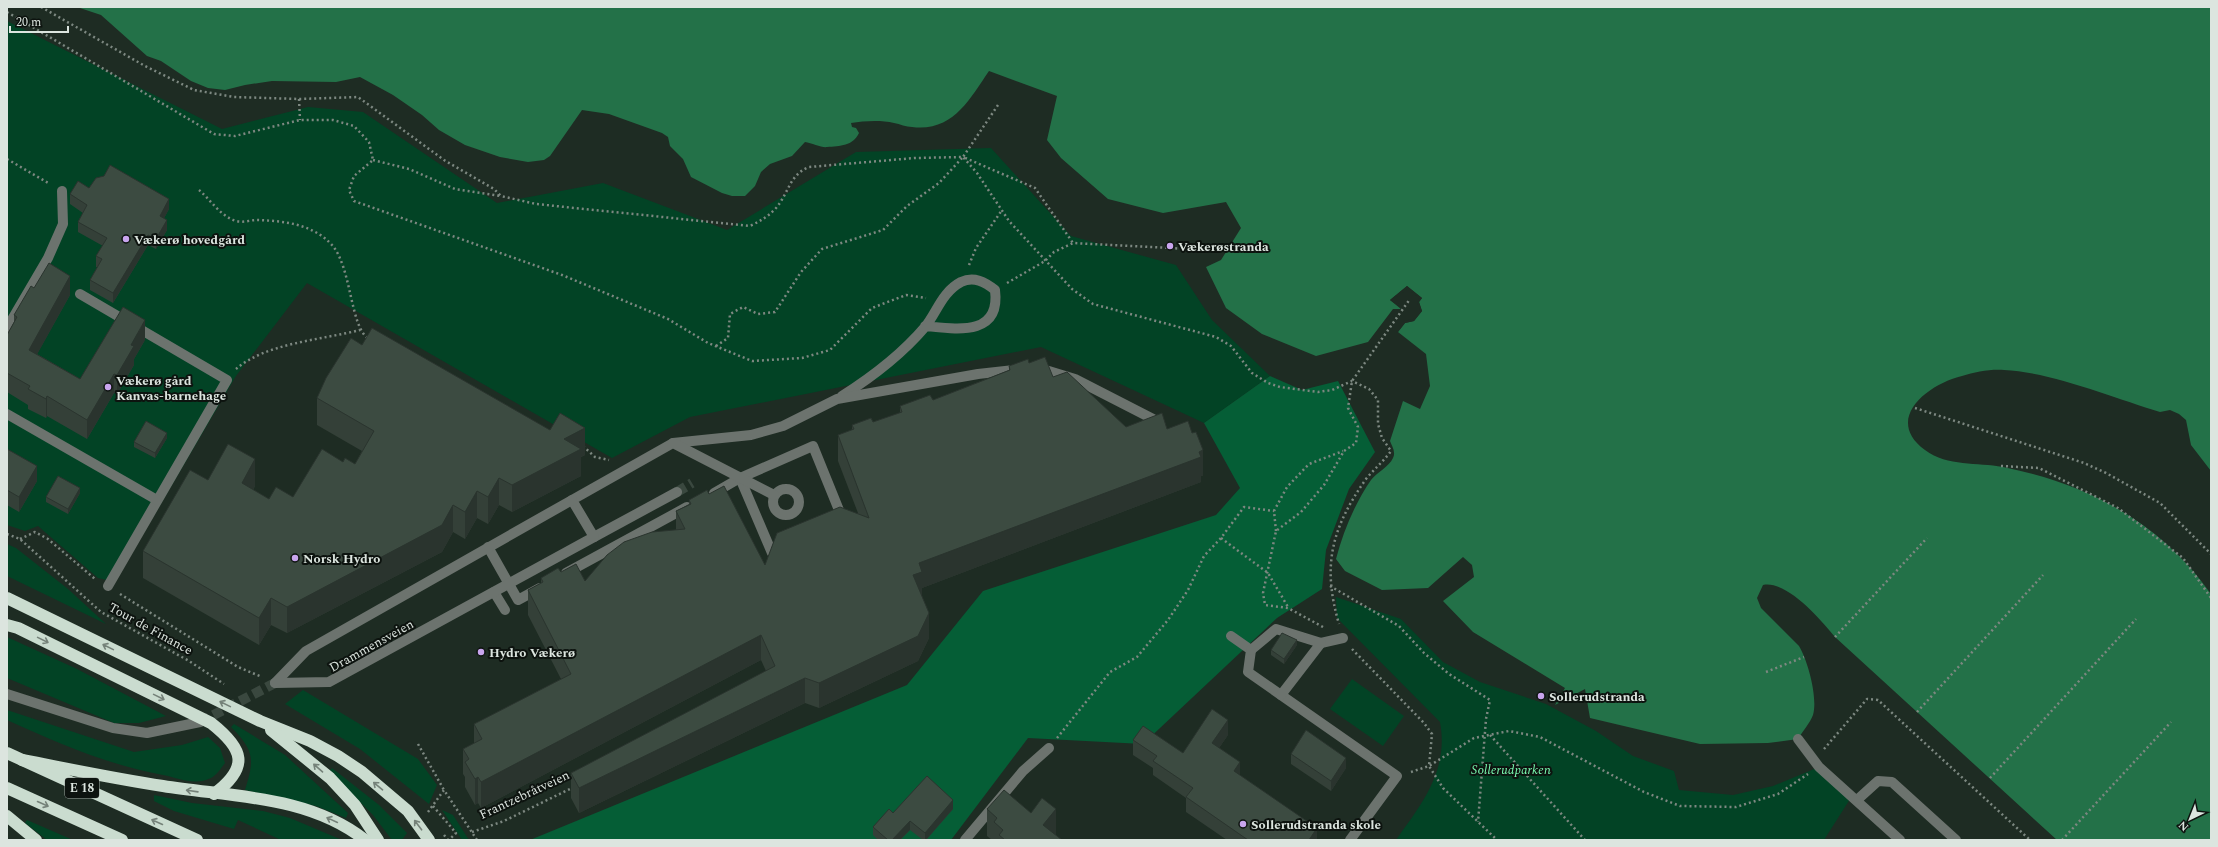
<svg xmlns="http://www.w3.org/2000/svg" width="2218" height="847" font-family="Spectral,serif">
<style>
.green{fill:#024325}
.forest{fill:#055e36}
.water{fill:#237148}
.pier{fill:#1e2c23}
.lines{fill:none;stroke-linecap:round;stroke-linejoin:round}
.minor-tunnel{stroke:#3a483f;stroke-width:10;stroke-dasharray:10 5;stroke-linecap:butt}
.path{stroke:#7d8881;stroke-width:2.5;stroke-dasharray:2 3;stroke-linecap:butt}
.minor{stroke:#6c736e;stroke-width:10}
.highway{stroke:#cadccf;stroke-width:12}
.wall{fill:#344038}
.shaded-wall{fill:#2a342e}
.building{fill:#3c4b41;stroke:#2a342e}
.oneway{stroke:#758279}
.poi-dot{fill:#c9a5ee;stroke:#0d130f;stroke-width:1.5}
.labels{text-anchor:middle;stroke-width:4;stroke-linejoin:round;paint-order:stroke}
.shield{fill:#0d130f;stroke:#9ea6a1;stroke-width:1}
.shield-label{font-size:12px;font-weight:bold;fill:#dce5df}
.poi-label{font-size:13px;font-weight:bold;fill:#dce5df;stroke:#0d130f;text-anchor:start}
.street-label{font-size:13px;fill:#dce5df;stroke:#0d130f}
.park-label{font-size:13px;font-style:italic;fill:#7afcb2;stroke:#0d130f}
</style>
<rect width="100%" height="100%" fill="#1e2c23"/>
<g class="green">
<path d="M7,21l215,108 86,-22 55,5 134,91 106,-20 124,47 129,-78 135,-4 80,88 105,29 36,55 58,56 -66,47 -163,-76 -351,70 -78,41 -305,-175 -71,93 -121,206 -17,-4 -60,-52 -13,5 -18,-6z"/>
<path d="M7,544l9,4 52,41 38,35 -99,-48z"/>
<path d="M1336,597l65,22 42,43 37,20 66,22 50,27 37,25 41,15 5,19 54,5 40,-9 46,-19 33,29 -28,44h-428c26,-37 53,-69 44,-118l-103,-104z"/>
<path d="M7,637l70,32 89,47 -27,7h-25l-107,-45z"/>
<path d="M1352,679l52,37 -21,30 -53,-37z"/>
<path d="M303,690l115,69 19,26 -8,19 -69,-55 -75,-45z"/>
<path d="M7,710l127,42 48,-7 26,-8 12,11 5,15c-4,5 -8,12 -14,15 -16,8 -33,0 -48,-3 -55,-10 -105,-32 -156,-55z"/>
<path d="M234,724l51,31 63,58 -2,5 -30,-12 -71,-16c10,-31 9,-40 -14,-63z"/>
<path d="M332,768l47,37 28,28 -5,7h-10l-19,-25 -44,-44z"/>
<path d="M154,795l38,8 71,8 27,7 52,22h-61l-43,-20 -4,9 -60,-18 -20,-10z"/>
<path d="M442,810l11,5 16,25h-7z"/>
<path d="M27,820l46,20h-26l-22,-17z"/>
</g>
<path class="forest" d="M1270,376l32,14 36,-9 37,71 -26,37 -23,61 -4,39 -45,29 -134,126 -115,-6 -77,102h-421l377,-155 76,-94 233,-76 24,-27 -36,-65z"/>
<path class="water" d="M77,7h2134v464l-20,-26 -5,-25 -7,-6 -9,-4 -10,2c-46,-14 -109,-40 -156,-42 -14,-1 -29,2 -42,6 -34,8 -79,43 -37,74 23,17 52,12 78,17 85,17 157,55 208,127v246h-154l-222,-203c-14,-17 -48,-57 -72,-52l-6,13 4,10 38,38c9,15 19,52 14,69 -3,8 -11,17 -15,24l-30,4 -68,1 -110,-26 -5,-29 -30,16 10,-17 -92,-56 -30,-31 31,-24 -2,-12 -9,-8 -35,31 -46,2 -37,-19 -9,-12c7,-27 19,-56 35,-79 6,-8 18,-13 22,-22 3,-6 -1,-12 -3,-17l13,-40 17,8 10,-23 -4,-32 -28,-22 7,-9 9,-2 8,-10 -3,-9 3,-4 -15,-12 -17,14 11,9h-8l-25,33 -52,14 -54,-22 -36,-26 -20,-41 15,-7 20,-32 -15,-26 -63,11 -55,-14 -47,-41 -14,-18 10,-44 -68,-25c-20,29 -36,61 -77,56 -6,0 -12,-3 -18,-4 -13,-3 -30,-2 -43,0l1,4 4,1 3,5c-6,13 -19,13 -32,14 -5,1 -15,-4 -22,-5l-13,14 -22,8 -9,8 -6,14 -10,10h-13l-10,-3 -31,-16 -8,-18 -13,-13 -2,-9 -6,-4 -53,-19 -27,-4 -32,46 -6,4 -16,2 -28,-5 -35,-12 -26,-15 -17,-15 -29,-20 -33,-18 -24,5 -64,-1 -27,4 -20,5 -17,-2 -17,-7 -30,-20 -14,-5 -46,-41z"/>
<path class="pier" d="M1407,286l15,12 -3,4 3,9 -8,10 -9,2 -8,10 -1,-2 8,-10 9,-2 7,-9 -3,-7 2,-5 -12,-9 -14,11 9,7v3l-3,1 2,-3 -11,-8z"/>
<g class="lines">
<g class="minor-tunnel">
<path d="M677,492l15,-9"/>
<path d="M200,722l75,-39"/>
</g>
<g class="path">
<path d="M41,7l104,59 49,24 40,7 65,2 59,-2 86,63 50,29 7,7 35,8 214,22c10,-5 18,-9 26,-18 13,-15 13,-33 33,-41l106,-9 48,-1 14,16 32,48 63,68 21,15 123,33 15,9 21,27 16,10 12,4 38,5 14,-2 20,-9 17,8 9,11v24l4,14 9,13c-8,11 -17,18 -25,28 -35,50 -44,87 -27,145"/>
<path d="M7,12l207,122 21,2 65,-16h33l21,6 15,16 4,18 -19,16 -5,14 5,11 208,74 106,44 40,24 44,18 50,-3 28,-8 42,-42 34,-13 20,3"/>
<path d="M299,99l1,21"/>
<path d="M998,105l-35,52 72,31 38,55"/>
<path d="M7,159l43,25"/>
<path d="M373,160l36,9 46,20 46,7"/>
<path d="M199,190c12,10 21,26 37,31 7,2 14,-1 21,-1 27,1 56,4 75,25 20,23 18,83 37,94"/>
<path d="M969,265l7,-17 26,-38"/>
<path d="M1007,283l38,-22 9,-9 19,-9 116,6"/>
<path d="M716,346l12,-8 2,-24 13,-7 15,7 17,-2 26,-40 21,-23 61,-19 24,-24 32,-23 24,-26"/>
<path d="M236,369c30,-26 85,-29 124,-39"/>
<path d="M1915,408l169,55 22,10 54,30 51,51"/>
<path d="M583,446l12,11 14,3"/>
<path d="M2001,466l38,2 79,40 65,50 28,40"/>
<path d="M1276,531l-2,-20 13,-24 22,-23 34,-13"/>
<path d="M7,534l13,5 81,73 88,49 35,23"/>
<path d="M1221,538l47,35 20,34"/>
<path d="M20,539l15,-7 13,7 47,40"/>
<path d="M1330,586l69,40 25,27 25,21 41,26 -4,19 -8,103"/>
<path d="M120,594l118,73 24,10"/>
<path d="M1323,627l-35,-19 -23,-3 -2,-12 13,-62 25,-19 23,-27 20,-34 12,-8 2,-16 -10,-19 4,-27 58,-82"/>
<path d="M1835,637l92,-99"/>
<path d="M1352,649l72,74 8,11 -3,32 14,22 54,52"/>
<path d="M1766,672l38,-15"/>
<path d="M1917,712l126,-137"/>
<path d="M1490,735l95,105"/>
<path d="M1057,738l53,-66 27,-15 31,-37 20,-30 16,-34 17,-18 23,-31 30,4"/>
<path d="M418,744l26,46"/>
<path d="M1824,749l43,-50 11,1 152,140"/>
<path d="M1411,772l18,-6 45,-28 35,-7 31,6 104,55 36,14 56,1 42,-13 30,-20"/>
<path d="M1990,778l146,-159"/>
<path d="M433,806l23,27 -7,7"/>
<path d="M428,812l16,-22 33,50"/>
<path d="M472,832l32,-11 70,-34"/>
<path d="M444,835l4,5"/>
<path d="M2062,840l109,-118"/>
</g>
<g class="minor">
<path d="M80,294l147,86 -119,206"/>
<path d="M7,328l41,-70 15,-34 -1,-33"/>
<path d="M1039,368l36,11 78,40"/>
<path d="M842,396c30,-19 60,-42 83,-69 12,-15 17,-35 36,-45 13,-6 24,0 34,8 6,47 -39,39 -70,36"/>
<path d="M7,414l150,86"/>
<path d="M673,443l78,-8 32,-9 54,-27 141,-25 45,-5"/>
<path d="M740,478l32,75 8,-4"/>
<circle cx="786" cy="502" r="13"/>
<path d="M714,493l26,-15 73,-32 30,74"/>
<path d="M594,537l83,-45"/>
<path d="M488,547l30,53 22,-12"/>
<path d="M566,573l121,-66"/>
<path d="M494,592l11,18"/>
<path d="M1231,636l20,14 -3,22 149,104 -47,64"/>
<path d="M1321,643l22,-5"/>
<path d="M1251,650l25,-21 45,14 -40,52"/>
<path d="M275,683l54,-1 265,-145 -22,-37 101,-57 101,52"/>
<path d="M275,683l31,-32 266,-151"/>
<path d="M7,694l106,34 34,5 53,-11"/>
<path d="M1798,739l21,28 81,73"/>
<path d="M1857,800l21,-19 14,1 64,58"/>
<path d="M965,840l58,-69 26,-23"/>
</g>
<g class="highway">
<path d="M7,598l253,123 50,20 28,15 24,16 46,39 21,29"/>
<path d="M7,625l11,3 193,95c33,26 39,44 3,71"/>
<path d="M271,730l59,48 25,27 23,35"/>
<path d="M7,753l190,87"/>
<path d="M22,760c47,9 94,19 141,26 68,11 145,9 202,54"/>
<path d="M7,788l115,52"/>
<path d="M7,816l29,24"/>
</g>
</g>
<g class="wall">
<path d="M89,188l80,21 -5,9 3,12 -11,19 -8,-4 -35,58 -23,-13v-10l8,-13h-2v-11l7,-10 -25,-14v-10l5,-9 -13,-9v-10z"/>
<path d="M34,288l36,7 -33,59 43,25 65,-39 -11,19v6l-17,29 -3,-1 -27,46 -40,-23 -1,2 -18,-9v-4l-21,-13v-57l7,-13v-7z"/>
<path d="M362,345l223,110 -4,2v19l-69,36 -13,-7 -11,19 -11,-6 -12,21 -12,-7 -11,20 -155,81 -16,-8 -12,20 -116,-67v-27l65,-71 47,6 -2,4 16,9 24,-2 50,-35 12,2 7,-13 -45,-26v-27z"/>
<path d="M1029,363l24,14 73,50 41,2 36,47h-2v6l-279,106v8l7,42 -11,23 -99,47 -14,-5 -226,110 -8,-15v-25l195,-102 -5,-11 -280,148 -3,-5 -3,2 -10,-18v-10l-2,-3v-25l11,-6v-19l87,-45 -33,-64v-25l13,-7v-5l20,-6 24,9 91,-51v-19l13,-7v-4l20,-6 56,71 93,-52 -20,-52v-26l14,-5v-5l21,-3 27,-9v-7l33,-6 76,-30v-4z"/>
<path d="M167,438l-12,20 -21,-11v-5z"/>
<path d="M7,449l30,32 -18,31 -12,-7z"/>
<path d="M80,493l-12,21 -22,-12v-5z"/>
<path d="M1297,645l-13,19 -13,-9v-5z"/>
<path d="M1228,735l-9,13 21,28 77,64h-90l-41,-28v-14l-33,-23v-7l-20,-13v-15l50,13z"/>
<path d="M1291,754l55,14 -15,23 -40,-27z"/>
<path d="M953,809l-27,31h-3l-13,-10 -10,10h-22l-5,-5v-8l20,-14z"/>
<path d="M987,809l75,31h-70l-5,-4z"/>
</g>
<g class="shaded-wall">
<path d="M169,199v10l-9,17v-10z"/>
<path d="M167,220v10l-11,19v-10z"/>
<path d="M148,235v10l-35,58v-10z"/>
<path d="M70,276v19l-41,74v-19z"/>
<path d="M145,320v20l-11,19v6l-17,29v-19l14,-30z"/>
<path d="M114,374v19l-27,46v-19z"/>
<path d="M47,396v20l-1,2v-19z"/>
<path d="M585,428v27l-4,2v19l-69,36v-27l52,-46z"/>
<path d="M167,433v5l-12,20v-5z"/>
<path d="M1203,450v26h-2v6l-279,106v9l-9,-22 6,-12z"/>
<path d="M255,459v27l-13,24v-27z"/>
<path d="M37,466v15l-18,31v-15z"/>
<path d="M499,478v27l-11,19v-27z"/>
<path d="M80,488v5l-12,21v-5z"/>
<path d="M477,491v27l-12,21v-27z"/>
<path d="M453,505v27l-11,20 -155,81v-26z"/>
<path d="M271,598v27l-12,20v-27z"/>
<path d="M929,613v25l-11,23 -99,47v-25z"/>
<path d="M761,635v25l-280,148v-26z"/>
<path d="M1297,640v5l-13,19v-5z"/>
<path d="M805,678v25l-226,110v-25z"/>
<path d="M1228,720v15l-16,23v-15z"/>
<path d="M1346,758v10l-15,23v-10z"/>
<path d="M1240,762v15l-6,-6z"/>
<path d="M478,777v26l-3,2v-26z"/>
<path d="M953,800v9l-27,31h-1v-7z"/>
<path d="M1056,809v27l-13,-11z"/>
<path d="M910,821v9l-10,10h-8z"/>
<path d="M1317,828v12h-8z"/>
</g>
<g class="building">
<path d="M110,165l59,34 -9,17 7,4 -11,19 -8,-4 -35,58 -23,-13 12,-21 -6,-3 11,-18 -29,-16 9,-17 -17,-11 8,-13 11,7 7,-10 8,-2z"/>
<path d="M49,263l21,13 -41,74 51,29 43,-72 22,13 -14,25 3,1 -17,29 -3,-1 -27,46 -40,-24 -1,3 -18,-10 2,-3 -23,-13v-38l10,-18 -3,-2 17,-29 3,2z"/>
<path d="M372,328l178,102 10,-17 25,15 -21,11 17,10 -69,36 -13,-7 -11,19 -11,-6 -12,21 -12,-7 -11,20 -155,82 -16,-9 -12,20 -116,-67 47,-81 18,10 20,-36 27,15 -13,24 27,16 7,-12 17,10 29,-48 21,13 2,-4 10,6 19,-33 -57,-33 9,-20 25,-40 11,7z"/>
<path d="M1045,357l8,20 14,-5 59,55 36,-14 5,16 21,-8 4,12 4,-1 7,18 -4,2 2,5 -282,106 3,9 -9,3 16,38 -11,23 -99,47 -14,-5 -226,110 -8,-15 204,-107 -14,-31 -280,147 -3,-5 -3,2 -10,-17 4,-3 -6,-10 19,-10 -8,-15 97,-50 -43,-84 15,-8 -2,-4 17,-10 3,4 15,-8 9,17 22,-26 17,-13 28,-10 33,-3 -9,-18 15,-7 -2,-4 18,-10 2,4 15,-8 41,79 12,-32 63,-26 29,11 -31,-83 16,-6 -2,-4 19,-7 2,4 29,-10 -2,-6 30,-11 3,5 77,-30 -1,-4 19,-7 1,4z"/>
<path d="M146,421l21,12 -12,20 -21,-11z"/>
<path d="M7,449l30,17 -18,31 -12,-7z"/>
<path d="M58,476l22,12 -12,21 -22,-12z"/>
<path d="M1282,633l15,7 -13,19 -13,-9z"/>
<path d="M1212,709l16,11 -16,23 28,19 -6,9 83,57 -8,12h-61l-62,-43 7,-9 -40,-27 4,-5 -24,-16 10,-14 40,27z"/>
<path d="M1306,730l40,28 -15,23 -40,-27z"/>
<path d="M927,776l26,24 -28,33 -15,-12 -18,19h-4l-15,-13 16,-18 4,4z"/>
<path d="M1004,790l27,23 11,-15 14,11 -13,16 19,15h-57l-6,-5 4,-5 -9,-8 3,-4 -10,-9z"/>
</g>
<defs><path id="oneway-shaft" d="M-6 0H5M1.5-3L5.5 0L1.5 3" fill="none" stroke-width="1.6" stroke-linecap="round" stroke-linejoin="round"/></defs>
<g class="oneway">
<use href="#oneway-shaft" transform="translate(43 640) rotate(26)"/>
<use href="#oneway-shaft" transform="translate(108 647) rotate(-154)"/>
<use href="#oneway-shaft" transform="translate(159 697) rotate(26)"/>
<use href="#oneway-shaft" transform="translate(225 704) rotate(-154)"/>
<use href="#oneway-shaft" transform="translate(318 768) rotate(-139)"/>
<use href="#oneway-shaft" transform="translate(378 786) rotate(-140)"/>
<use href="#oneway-shaft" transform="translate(192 791) rotate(-172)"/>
<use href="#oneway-shaft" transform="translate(43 804) rotate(24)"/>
<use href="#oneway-shaft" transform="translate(332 820) rotate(-155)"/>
<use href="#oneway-shaft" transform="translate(157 822) rotate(-156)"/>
<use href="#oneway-shaft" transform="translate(418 825) rotate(-127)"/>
</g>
<g class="poi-dot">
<circle cx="126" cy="239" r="4"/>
<circle cx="1170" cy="246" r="4"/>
<circle cx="108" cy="387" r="4"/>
<circle cx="295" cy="558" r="4"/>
<circle cx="481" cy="652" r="4"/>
<circle cx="1541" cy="696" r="4"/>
<circle cx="1243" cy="824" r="4"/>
</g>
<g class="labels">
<rect class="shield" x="65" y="778" width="34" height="20" rx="3"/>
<g class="shield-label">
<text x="82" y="792">E 18</text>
</g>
<g class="poi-label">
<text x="134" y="244">Vækerø hovedgård</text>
<text x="1178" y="251">Vækerøstranda</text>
<text x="116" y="385">Vækerø gård<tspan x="116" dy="15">Kanvas-barnehage</tspan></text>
<text x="303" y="563">Norsk Hydro</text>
<text x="489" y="657">Hydro Vækerø</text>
<text x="1549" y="701">Sollerudstranda</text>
<text x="1251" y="829">Sollerudstranda skole</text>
</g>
<g class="street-label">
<text transform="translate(151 628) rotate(29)" y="5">Tour de Finance</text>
<text transform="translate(371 645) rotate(-29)" y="5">Drammensveien</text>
<text transform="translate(524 794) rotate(-25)" y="5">Frantzebråtveien</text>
</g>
<g class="park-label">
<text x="1511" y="774">Sollerudparken</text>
</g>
</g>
<rect width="2218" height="847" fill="none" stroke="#dce5df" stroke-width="16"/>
<g transform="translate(2190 819) rotate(223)" stroke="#0d130f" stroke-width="3" paint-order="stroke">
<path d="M0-3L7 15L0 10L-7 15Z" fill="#dce5df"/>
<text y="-6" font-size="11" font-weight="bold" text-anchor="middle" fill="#dce5df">N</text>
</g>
<path d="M10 26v6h58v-6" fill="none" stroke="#dce5df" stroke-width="2"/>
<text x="16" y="26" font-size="12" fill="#dce5df" stroke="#0d130f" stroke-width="3" paint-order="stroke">20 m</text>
</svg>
